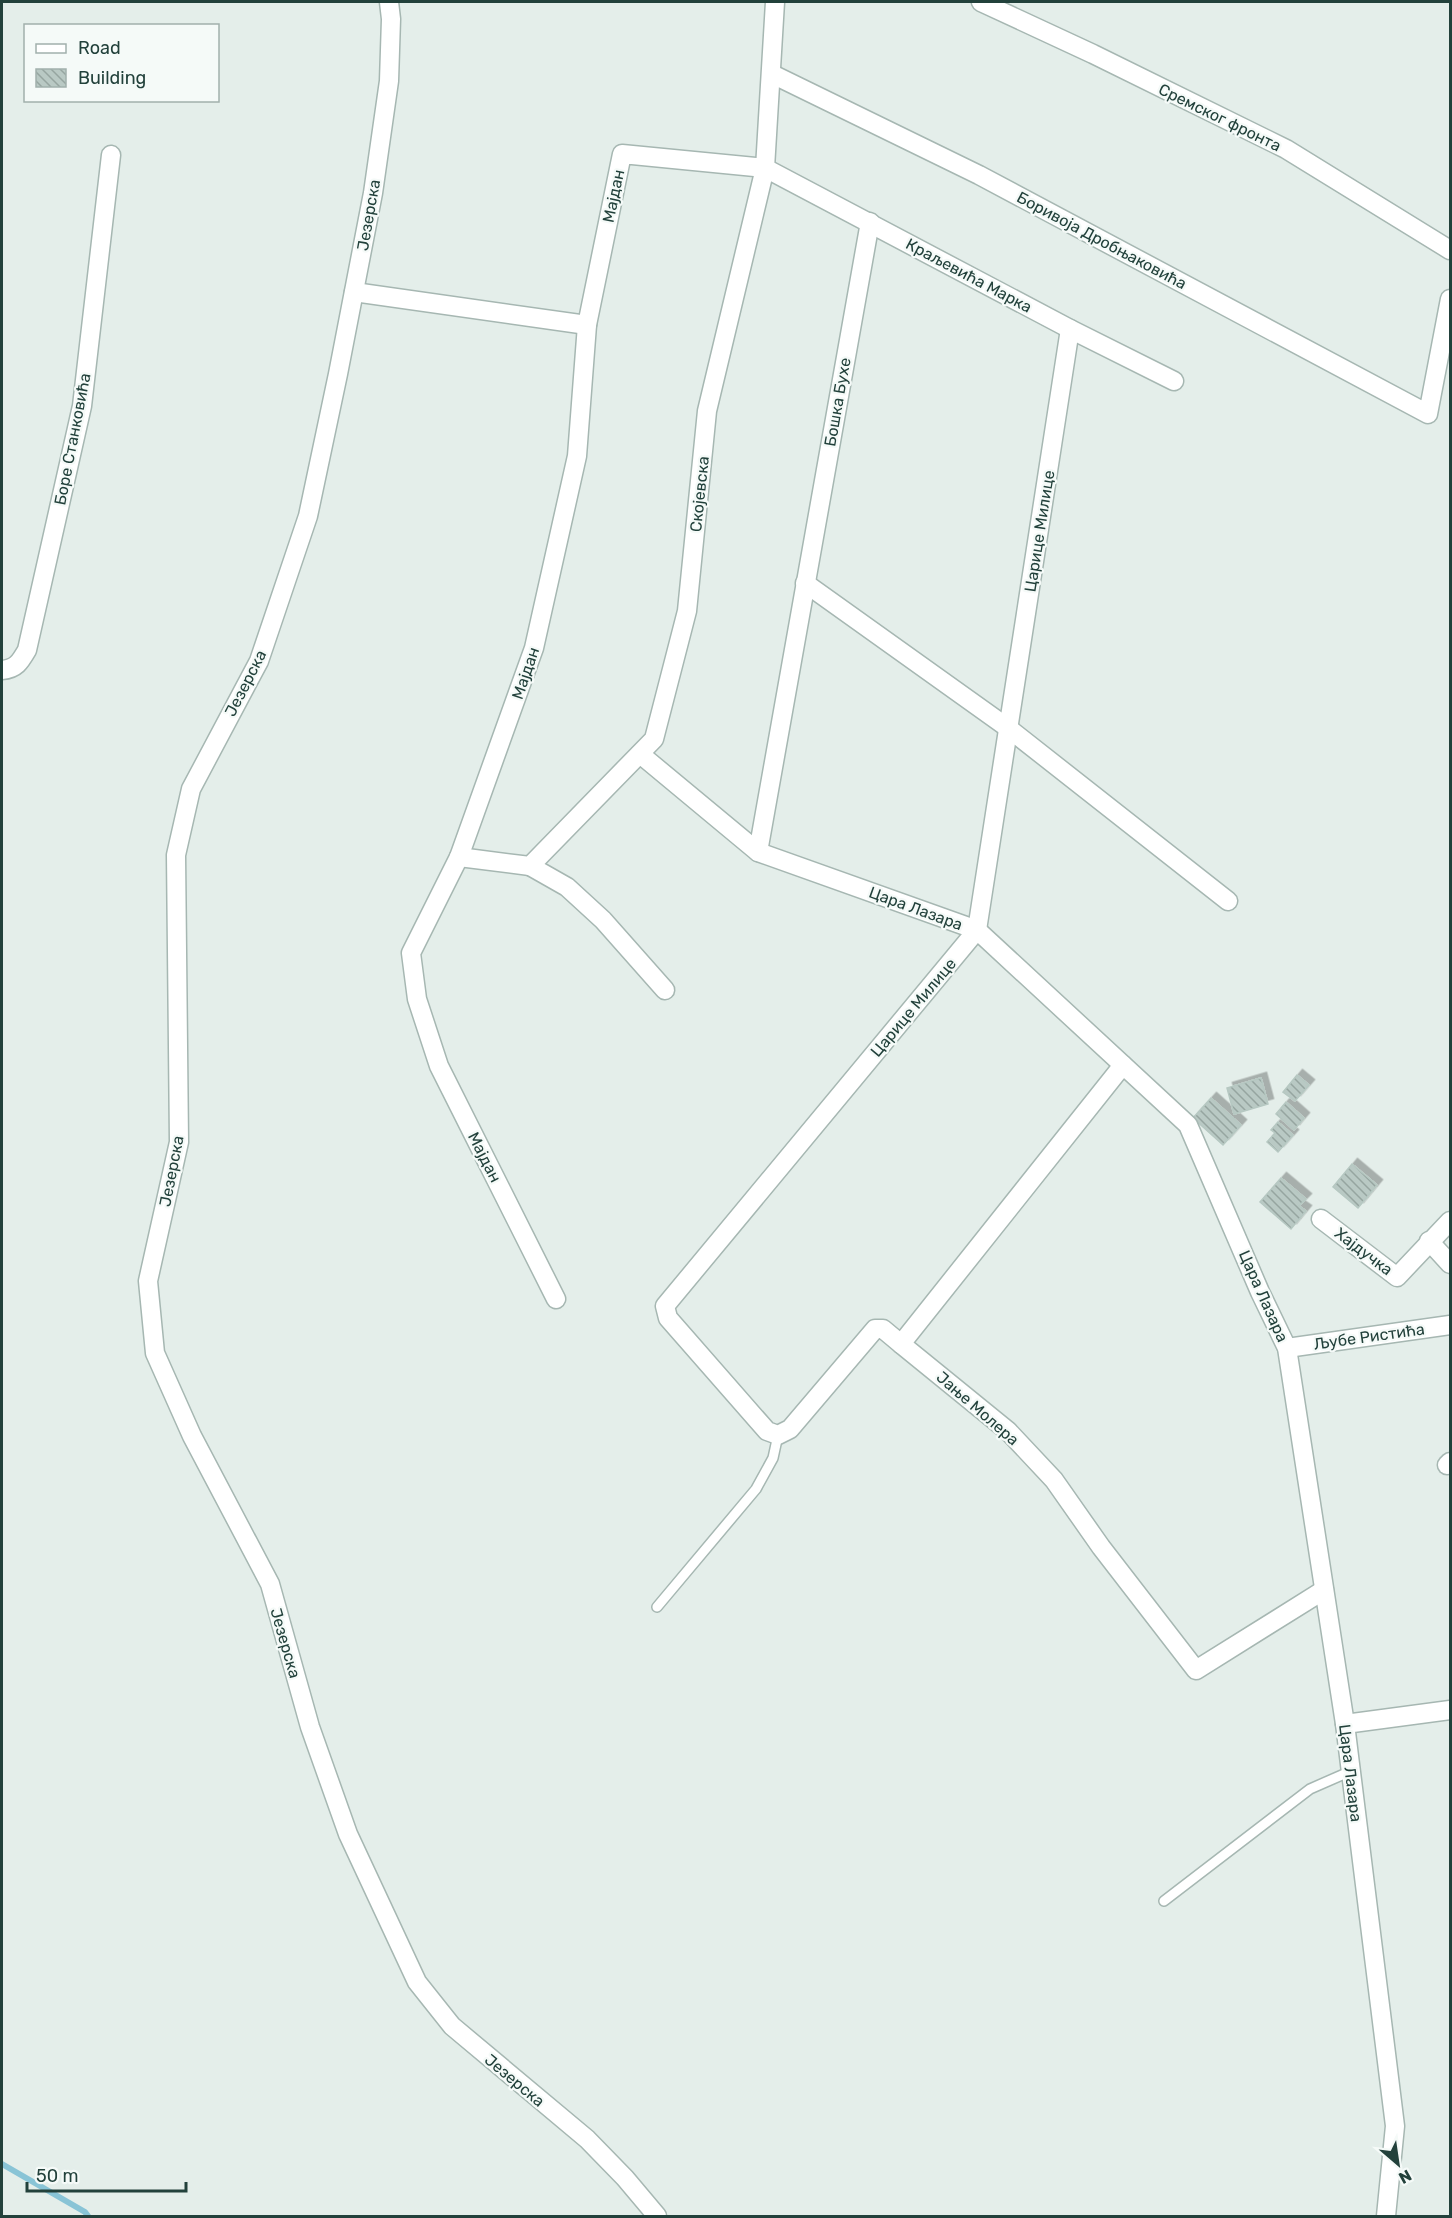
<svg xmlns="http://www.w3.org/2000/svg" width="1452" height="2218" font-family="Rubik,sans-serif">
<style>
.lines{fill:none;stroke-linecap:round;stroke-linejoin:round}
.stream{stroke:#89c4d6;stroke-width:6}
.building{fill:url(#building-back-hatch);stroke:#b6c8c2;stroke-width:1.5;filter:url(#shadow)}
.lane-casing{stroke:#a6b7b2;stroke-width:12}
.street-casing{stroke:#a6b7b2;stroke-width:21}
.lane{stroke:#fff;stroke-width:9}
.street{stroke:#fff;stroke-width:18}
.labels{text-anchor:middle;stroke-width:4.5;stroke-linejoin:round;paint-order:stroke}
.street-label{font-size:16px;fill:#22413b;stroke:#f5faf8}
</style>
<defs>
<pattern id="building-back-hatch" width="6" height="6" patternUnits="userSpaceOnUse" patternTransform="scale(1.5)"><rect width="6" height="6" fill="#b9c9c4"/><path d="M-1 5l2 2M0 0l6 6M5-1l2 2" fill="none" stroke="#96a5a0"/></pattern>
<filter id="shadow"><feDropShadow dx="5.5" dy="-5.5" stdDeviation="0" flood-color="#0004"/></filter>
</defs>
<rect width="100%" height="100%" fill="#e4eeea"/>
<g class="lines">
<path class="stream" d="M2,2164l83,48 3,4"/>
</g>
<g class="building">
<path d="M1297,1075l12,10 -14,16 -12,-9z"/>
<path d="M1261,1078l7,26 -34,10 -7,-26z"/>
<path d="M1211,1098l30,27 -18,20 -30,-27z"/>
<path d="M1286,1102l18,16 -10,12 -18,-16z"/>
<path d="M1278,1122l15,13 -15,17 -11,-10 8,-9 -4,-3z"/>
<path d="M1352,1164l25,21 -19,23 -25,-21z"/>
<path d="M1281,1178l25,21 -7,7 7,5 -15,18 -31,-27z"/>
</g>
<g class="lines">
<defs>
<g id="lane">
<path d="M657,1607l99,-118 17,-31 5,-23"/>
<path d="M1164,1901l146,-112 41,-18"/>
</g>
<g id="street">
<path d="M389,2l2,17 -2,62 -16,112 -35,181 -30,142 -49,145 -68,128 -15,66 3,287 -31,139 7,72 37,83 78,148 40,143 38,107 69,148 35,44 135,113 38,39 32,38"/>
<path d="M981,2l112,52 193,95 164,101"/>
<path d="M772,74l207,101 449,239 22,-115"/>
<path d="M354,292l233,33"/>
<path d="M805,583l203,145 220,173"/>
<path d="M2,670c14,-1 18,-8 25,-20l55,-244 29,-251"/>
<path d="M640,754l118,98 219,78 211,195 72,167 27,56 58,376 50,402 -9,90"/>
<path d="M758,852l112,-630"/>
<path d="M459,857l71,9 124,-127 33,-128 20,-200 58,-243 10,-166"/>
<path d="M530,866l37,21 36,33 62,70"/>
<path d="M1123,1065l-222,279 107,87 46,49 47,67 95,123 128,-80"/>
<path d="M1321,1219l76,58 53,-56"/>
<path d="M1429,1241l21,23"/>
<path d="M556,1299l-117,-233 -22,-67 -6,-46 48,-96 75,-209 43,-192 10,-131 35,-171 143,14 305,161 104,52"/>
<path d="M901,1344l-18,-15h-8l-85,100 -12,6 -11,-4 -99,-113 -3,-12 312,-376 93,-601"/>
<path d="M1287,1348l163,-23"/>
<path d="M1447,1465l3,-3"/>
<path d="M1345,1724l105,-14"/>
</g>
</defs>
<use href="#lane" class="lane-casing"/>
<use href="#street" class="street-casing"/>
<use href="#lane" class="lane"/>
<use href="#street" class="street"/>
</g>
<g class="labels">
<g class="street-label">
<text transform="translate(1220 117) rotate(26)" y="6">Сремског фронта</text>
<text transform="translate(613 196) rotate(-78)" y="6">Мајдан</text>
<text transform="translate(368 215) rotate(-80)" y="6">Језерска</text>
<text transform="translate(1102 240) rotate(28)" y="6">Боривоја Дробњаковића</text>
<text transform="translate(969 275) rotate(28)" y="6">Краљевића Марка</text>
<text transform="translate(837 402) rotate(-80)" y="6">Бошка Бухе</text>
<text transform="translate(72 439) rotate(-79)" y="6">Боре Станковића</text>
<text transform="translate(699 494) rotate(-84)" y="6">Скојевска</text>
<text transform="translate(1039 531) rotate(-81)" y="6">Царице Милице</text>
<text transform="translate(525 673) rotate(-71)" y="6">Мајдан</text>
<text transform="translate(245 683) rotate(-63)" y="6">Језерска</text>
<text transform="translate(916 908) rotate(20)" y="6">Цара Лазара</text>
<text transform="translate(913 1007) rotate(-50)" y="6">Царице Милице</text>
<text transform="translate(485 1157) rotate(63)" y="6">Мајдан</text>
<text transform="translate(171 1171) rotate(-79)" y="6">Језерска</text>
<text transform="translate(1364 1251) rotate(37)" y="6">Хајдучка</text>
<text transform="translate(1264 1296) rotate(66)" y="6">Цара Лазара</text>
<text transform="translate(1369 1336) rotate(-8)" y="6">Љубе Ристића</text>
<text transform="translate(978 1408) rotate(41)" y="6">Јање Молера</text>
<text transform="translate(286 1643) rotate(74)" y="6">Језерска</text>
<text transform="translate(1351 1773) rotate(83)" y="6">Цара Лазара</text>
<text transform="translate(515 2080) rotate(40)" y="6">Језерска</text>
</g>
</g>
<rect width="1452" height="2218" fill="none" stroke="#22413b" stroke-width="6"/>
<rect x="24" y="24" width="195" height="78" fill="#f5faf8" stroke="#a1b0ac" stroke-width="1.5"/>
<rect x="36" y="44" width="30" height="9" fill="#ffffff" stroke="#a1b0ac" stroke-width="1.5"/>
<text x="78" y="54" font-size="18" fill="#22413b">Road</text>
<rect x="36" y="69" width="30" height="18" fill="url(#building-back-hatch)" stroke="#a1b0ac" stroke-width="1.5"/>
<text x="78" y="84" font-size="18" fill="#22413b">Building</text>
<g transform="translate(1398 2164) rotate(151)" stroke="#f5faf8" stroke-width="4.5" paint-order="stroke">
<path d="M0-4.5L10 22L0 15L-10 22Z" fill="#22413b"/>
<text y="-9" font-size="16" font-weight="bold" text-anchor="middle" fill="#22413b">N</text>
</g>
<path d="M27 2182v9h159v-9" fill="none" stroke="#22413b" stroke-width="3"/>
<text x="36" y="2182" font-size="18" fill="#22413b" stroke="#f5faf8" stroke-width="4.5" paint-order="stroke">50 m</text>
</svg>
